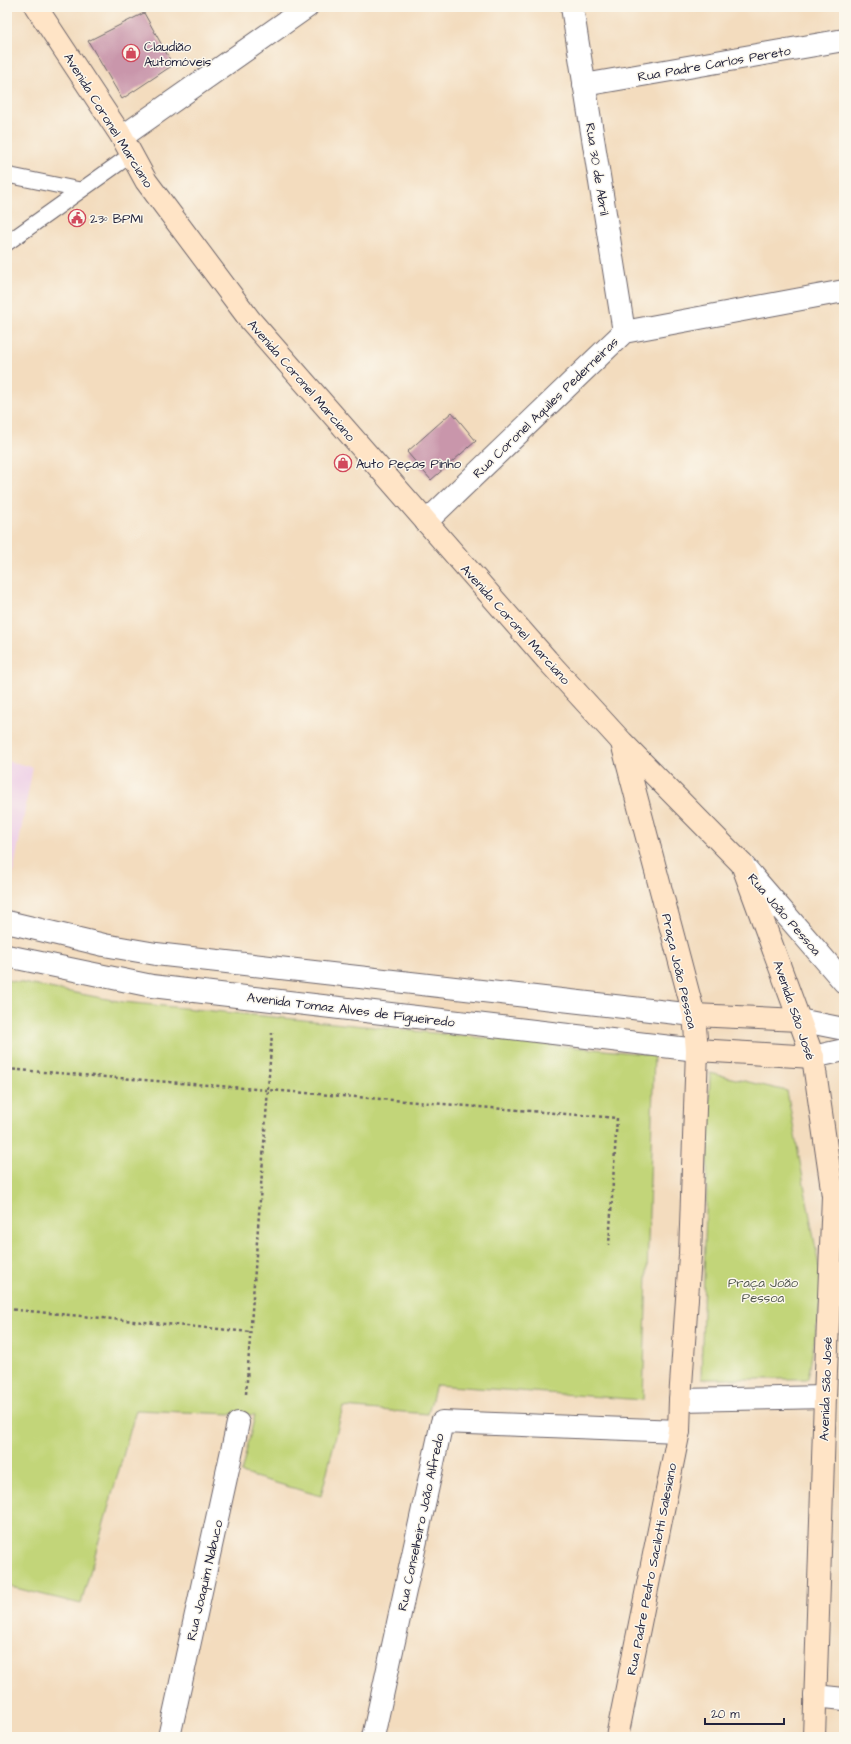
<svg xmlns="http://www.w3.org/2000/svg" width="851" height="1744" font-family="'Architects Daughter',sans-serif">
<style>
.built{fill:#eed0e7}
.green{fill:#c2d579;stroke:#727c5a}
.building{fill:#c996ab}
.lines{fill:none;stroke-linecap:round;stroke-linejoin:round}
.service-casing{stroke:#6b6369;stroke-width:17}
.minor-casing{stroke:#6b6369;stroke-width:24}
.tertiary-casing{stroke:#6b6369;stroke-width:24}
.secondary-casing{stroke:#6b6369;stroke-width:24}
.path{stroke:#6b6369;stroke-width:2.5;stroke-dasharray:3 3;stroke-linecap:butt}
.service{stroke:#fff;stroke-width:15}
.minor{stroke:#fff;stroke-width:22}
.tertiary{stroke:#fff;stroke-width:22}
.secondary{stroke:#ffe4c6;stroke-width:22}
.labels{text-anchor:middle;stroke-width:3;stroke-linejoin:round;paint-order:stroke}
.poi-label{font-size:13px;fill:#22223b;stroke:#fbf7ec;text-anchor:start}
.street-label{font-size:13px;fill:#22223b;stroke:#fbf7ec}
.park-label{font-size:13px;fill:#52584e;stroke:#fbf7ec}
</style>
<rect width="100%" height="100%" fill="#fbf7ec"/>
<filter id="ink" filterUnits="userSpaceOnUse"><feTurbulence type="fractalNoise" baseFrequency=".025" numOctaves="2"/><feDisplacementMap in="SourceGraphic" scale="8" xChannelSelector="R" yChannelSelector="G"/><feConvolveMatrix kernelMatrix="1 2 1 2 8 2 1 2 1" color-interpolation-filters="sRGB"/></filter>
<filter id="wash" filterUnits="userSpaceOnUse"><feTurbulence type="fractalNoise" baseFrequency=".012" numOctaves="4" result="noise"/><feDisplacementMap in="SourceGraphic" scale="16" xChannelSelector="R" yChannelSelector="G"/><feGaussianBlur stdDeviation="0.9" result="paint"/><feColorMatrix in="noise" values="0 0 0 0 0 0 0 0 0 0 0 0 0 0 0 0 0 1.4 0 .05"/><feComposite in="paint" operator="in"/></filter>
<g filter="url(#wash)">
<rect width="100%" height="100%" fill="#f3dcbe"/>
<path class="built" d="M7,761l26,6 -26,139z"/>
<g class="green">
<path d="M7,980l116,22 531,53 -11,345 -207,-15 -8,29 -85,-7 -22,89 -80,-23 14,-58 -119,-5 -55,194 -74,-18z"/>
<path d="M710,1073l77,18 36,197 -15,91h-107z"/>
</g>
<g id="blocks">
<g class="building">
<path d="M144,13l29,52 -51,34 -34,-58z"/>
<path d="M452,412l24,29 -45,39 -24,-28z"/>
</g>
</g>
</g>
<g filter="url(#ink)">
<use href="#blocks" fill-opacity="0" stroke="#6b6369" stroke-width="1"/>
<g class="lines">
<defs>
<g id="service">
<path d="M7,175l73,15"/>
<path d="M7,243l125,-89"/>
</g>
<g id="minor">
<path d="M572,7l52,325"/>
<path d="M584,85l260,-45"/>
<path d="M122,137l185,-130"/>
<path d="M426,522l198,-190 220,-41"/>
<path d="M743,865l101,117"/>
<path d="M799,1020l45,9"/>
<path d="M813,1057l31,-7"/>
<path d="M835,1201l9,33"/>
<path d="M680,1400l145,-3"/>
<path d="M815,1696l29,3"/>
<path d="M169,1737l69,-314"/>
<path d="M373,1737l69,-315 237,9"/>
</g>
<g id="tertiary">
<path d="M7,922l97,23 52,9 538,61"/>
<path d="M7,956l145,30 545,64"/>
</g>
<g id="secondary">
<path d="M36,7l86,130 24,44 104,139 297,340 75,82 120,122 71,193 20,139 -8,201 -11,340"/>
<path d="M694,1015l105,5"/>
<path d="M697,1050l116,7"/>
<path d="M617,1737l62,-306 1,-31 10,-145 7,-205 -3,-35 -72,-272"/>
</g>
</defs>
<use href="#service" class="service-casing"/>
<use href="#minor" class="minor-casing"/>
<use href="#tertiary" class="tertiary-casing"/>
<use href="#secondary" class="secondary-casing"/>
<g class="path">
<path d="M7,1069l610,49 -8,127"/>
<path d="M7,1309l243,23"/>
<path d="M246,1394l26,-361"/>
</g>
<use href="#service" class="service"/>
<use href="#minor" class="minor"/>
<use href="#tertiary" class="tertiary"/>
<use href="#secondary" class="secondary"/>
</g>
</g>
<defs>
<symbol id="shop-ring" viewBox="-11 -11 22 22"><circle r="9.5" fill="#fbf7ec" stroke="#d1495b" stroke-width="1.5"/><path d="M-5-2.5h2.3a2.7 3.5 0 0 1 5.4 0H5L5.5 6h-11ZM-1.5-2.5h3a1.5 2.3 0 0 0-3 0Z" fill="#d1495b"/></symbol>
<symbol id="civic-ring" viewBox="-11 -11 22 22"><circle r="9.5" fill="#fbf7ec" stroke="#d1495b" stroke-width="1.5"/><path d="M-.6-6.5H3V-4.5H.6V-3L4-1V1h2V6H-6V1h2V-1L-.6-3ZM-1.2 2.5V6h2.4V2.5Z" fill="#d1495b"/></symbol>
</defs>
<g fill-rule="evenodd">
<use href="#shop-ring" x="121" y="43" width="20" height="20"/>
<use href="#civic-ring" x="67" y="208" width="20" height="20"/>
<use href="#shop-ring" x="333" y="453" width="20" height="20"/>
</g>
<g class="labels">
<g class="poi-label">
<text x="144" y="51">Claudião<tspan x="144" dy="15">Automóveis</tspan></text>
<text x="90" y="223">23º BPMI</text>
<text x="356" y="468">Auto Peças Pinho</text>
</g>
<g class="street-label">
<text transform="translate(714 63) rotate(-10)" y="5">Rua Padre Carlos Pereto</text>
<text transform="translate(109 120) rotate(58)" y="5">Avenida Coronel Marciano</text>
<text transform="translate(598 169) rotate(81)" y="5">Rua 30 de Abril</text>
<text transform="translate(302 380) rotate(49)" y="5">Avenida Coronel Marciano</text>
<text transform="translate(545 407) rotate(-44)" y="5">Rua Coronel Aquiles Pederneiras</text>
<text transform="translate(516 624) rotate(48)" y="5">Avenida Coronel Marciano</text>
<text transform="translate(785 914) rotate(49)" y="5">Rua João Pessoa</text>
<text transform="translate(680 971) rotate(77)" y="5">Praça João Pessoa</text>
<text transform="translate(351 1009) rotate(7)" y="5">Avenida Tomaz Alves de Figueiredo</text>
<text transform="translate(795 1010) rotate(71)" y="5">Avenida São José</text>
<text transform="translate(825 1389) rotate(-88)" y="5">Avenida São José</text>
<text transform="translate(420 1522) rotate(-78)" y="5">Rua Conselheiro João Alfredo</text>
<text transform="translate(651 1569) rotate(-79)" y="5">Rua Padre Pedro Sacilotti Salesiano</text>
<text transform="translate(204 1580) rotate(-77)" y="5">Rua Joaquim Nabuco</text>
</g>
<g class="park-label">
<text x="763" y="1287">Praça João<tspan x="763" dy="15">Pessoa</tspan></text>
</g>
</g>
<rect width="851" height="1744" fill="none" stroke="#fbf7ec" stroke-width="24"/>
<path d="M705 1718v6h79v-6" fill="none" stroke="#22223b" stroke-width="2"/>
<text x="711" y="1718" font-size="12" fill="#22223b" stroke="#fbf7ec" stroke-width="3" paint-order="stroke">20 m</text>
</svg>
